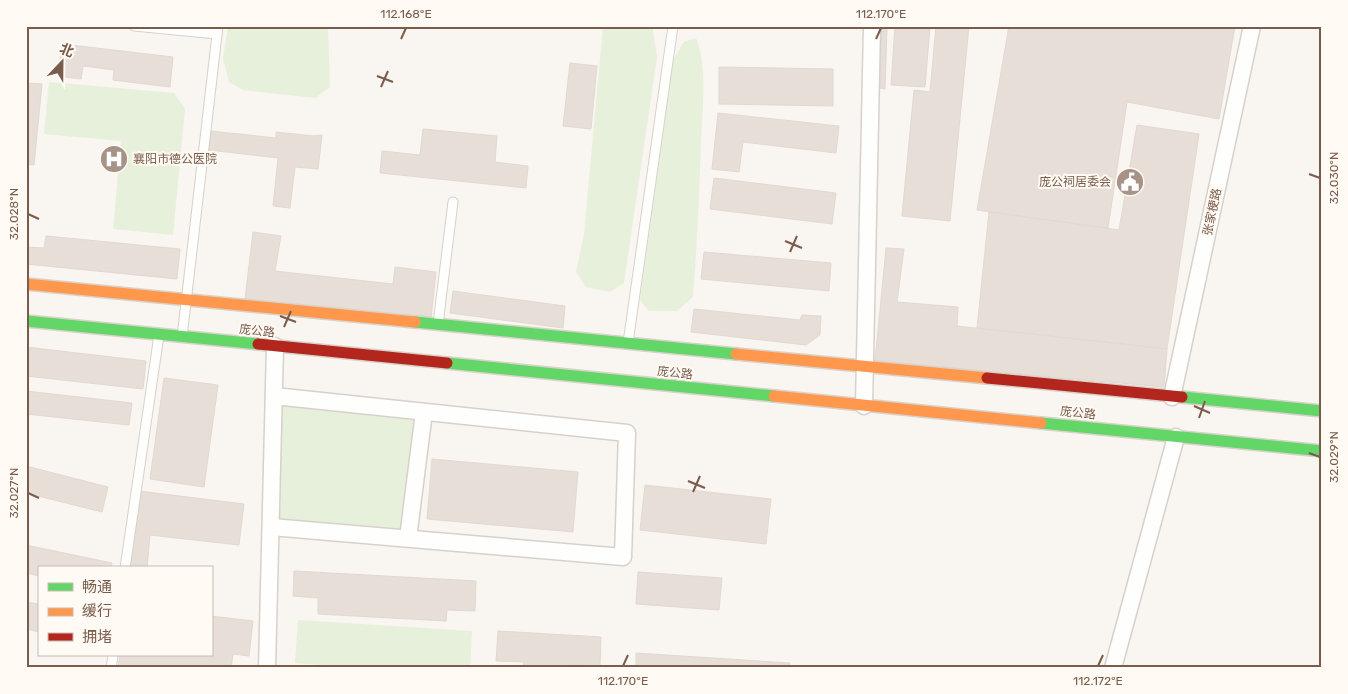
<svg xmlns="http://www.w3.org/2000/svg" width="1348" height="694" font-family="Rubik,'Noto Sans SC',sans-serif">
<style>
.green{fill:#e7f0db}
.building{fill:#e6ded7;stroke:#e2d8d2}
.lines{fill:none;stroke-linecap:round;stroke-linejoin:round}
.lane-casing{stroke:#d7d1cb;stroke-width:11}
.street-casing{stroke:#d7d1cb;stroke-width:19}
.fast-casing{stroke:#d9d2cb;stroke-width:14}
.slow-casing{stroke:#d9d2cb;stroke-width:14}
.jam-casing{stroke:#d9d2cb;stroke-width:14}
.lane{stroke:#fefefd;stroke-width:9}
.street{stroke:#fefefd;stroke-width:16}
.fast{stroke:#63d668;stroke-width:11}
.slow{stroke:#ff974d;stroke-width:11}
.jam{stroke:#b3261e;stroke-width:11}
.ticks{fill:none;stroke:#7a5c4d;stroke-width:2}
.labels{text-anchor:middle;stroke-width:4;stroke-linejoin:round;paint-order:stroke}
.poi-label{font-size:12px;fill:#7a5c4d;stroke:#fffaf3;text-anchor:start}
.street-label{font-size:12px;fill:#7a5c4d;stroke:#fffaf3}
.neatline{fill:none;stroke:#7a5c4d;stroke-width:2}
.ticks-label{font-size:12px;text-anchor:middle;fill:#7a5c4d}
</style>
<rect width="100%" height="100%" fill="#f9f5f0"/>
<g class="green">
<path d="M228,26h100l2,61 -15,11 -72,-8 -14,-8 -6,-24z"/>
<path d="M603,26h51l-1,5 4,26 -33,226 -14,9 -24,-5 -10,-15 8,-38z"/>
<path d="M696,38c12,28 6,75 5,106 -2,51 -4,102 -8,153l-16,14h-28l-9,-11 33,-240 11,-18z"/>
<path d="M49,82l125,11 11,16 -12,126 -60,-6 8,-88 -77,-7z"/>
<path d="M274,396l150,16 -16,126 -137,-11z"/>
<path d="M298,620l174,11 -2,37h-108l-67,-5z"/>
</g>
<g class="building">
<path d="M876,26h11l-2,63 -10,-2z"/>
<path d="M895,26h35l-5,61 -34,-2z"/>
<path d="M936,26h33l-19,195 -48,-5 12,-126 16,2z"/>
<path d="M1009,26h226l-16,93 -92,-17 -19,126 -131,-18z"/>
<path d="M62,44l111,13 -3,30 -57,-7 1,-10 -31,-4 -2,13 -23,-3z"/>
<path d="M570,63l27,3 -6,63 -28,-3z"/>
<path d="M719,67l114,2v37l-114,-2z"/>
<path d="M26,83l16,1 -8,81 -8,-1z"/>
<path d="M718,113l121,13 -3,27 -93,-11 -4,30 -27,-3z"/>
<path d="M1137,125l62,9 -32,215 -190,-21 12,-116 130,18z"/>
<path d="M423,129l74,7 -2,26 33,4 -2,22 -146,-15 2,-22 38,4z"/>
<path d="M211,131l65,7v-6l37,4 9,-1 -4,34 -23,-2 -5,41 -17,-2 5,-48 -69,-8z"/>
<path d="M714,178l122,15 -4,31 -122,-15z"/>
<path d="M253,232l28,4 -6,35 118,13 2,-17 41,5 -5,47 -186,-20z"/>
<path d="M46,236l134,13 -3,30 -151,-15v-17l18,1z"/>
<path d="M886,248l18,1 -7,53 61,5 -1,19 210,23 -3,38 -289,-26z"/>
<path d="M704,252l127,11 -2,28 -128,-12z"/>
<path d="M453,291l112,15 -2,22 -113,-15z"/>
<path d="M694,309l106,11 2,-5 19,1 -1,19 -14,10 -115,-13z"/>
<path d="M26,347l120,14 -3,28 -117,-13z"/>
<path d="M164,378l54,7 -14,102 -54,-8z"/>
<path d="M26,391l106,12 -3,22 -103,-11z"/>
<path d="M432,459l146,13 -5,60 -146,-13z"/>
<path d="M26,466l82,21 -6,25 -76,-19z"/>
<path d="M645,485l126,14 -5,45 -126,-14z"/>
<path d="M139,491l105,13 -5,41 -89,-10 -3,33h-17z"/>
<path d="M26,545l86,18 -1,5h-72v8l-13,-3z"/>
<path d="M294,571l182,10 -1,30 -28,-1 -1,11 -128,-7v-16l-25,-2z"/>
<path d="M638,572l84,6 -3,32 -83,-6z"/>
<path d="M26,602l13,2v28l-13,-3z"/>
<path d="M211,616l42,5 -4,35 -16,-2 -2,14h-113l2,-13h91z"/>
<path d="M498,631l103,6 -1,29 -26,-1v3h-51l1,-6 -28,-1z"/>
<path d="M636,653l154,10v5h-154z"/>
</g>
<g class="lines">
<defs>
<g id="lane">
<path d="M134,26l83,8"/>
<path d="M438,324l15,-122"/>
<path d="M182,337l36,-311"/>
<path d="M628,343l45,-317"/>
<path d="M125,568l34,-233"/>
<path d="M111,668l2,-13"/>
</g>
<g id="street">
<path d="M1172,397l80,-371"/>
<path d="M864,406l8,-380"/>
<path d="M271,527l352,30 4,-124 -353,-37"/>
<path d="M408,538l16,-126"/>
<path d="M267,668l8,-322"/>
<path d="M1113,668l63,-231"/>
</g>
<g id="fast">
<path d="M26,321l232,23"/>
<path d="M415,322l321,32"/>
<path d="M447,363l327,33"/>
<path d="M1182,397l140,14"/>
<path d="M1041,423l281,28"/>
</g>
<g id="slow">
<path d="M26,284l389,38"/>
<path d="M736,354l251,24"/>
<path d="M774,396l267,27"/>
</g>
<g id="jam">
<path d="M258,344l189,19"/>
<path d="M987,378l195,19"/>
</g>
</defs>
<use href="#lane" class="lane-casing"/>
<use href="#street" class="street-casing"/>
<use href="#fast" class="fast-casing"/>
<use href="#slow" class="slow-casing"/>
<use href="#jam" class="jam-casing"/>
<use href="#lane" class="lane"/>
<use href="#street" class="street"/>
<use href="#fast" class="fast"/>
<use href="#slow" class="slow"/>
<use href="#jam" class="jam"/>
</g>
<path class="ticks" d="M401,39l5,-11M876,39l5,-11M377,76l16,6M381,87l7,-16M1309,174l11,4M28,214l11,5M785,241l17,7M790,252l7,-16M280,316l16,6M284,327l7,-16M1194,406l16,7M1199,418l6,-17M1309,453l11,4M688,481l17,7M693,492l7,-16M28,493l11,5M623,666l5,-11M1098,666l5,-11"/>
<defs>
<symbol id="hospital-disc" viewBox="-11 -11 22 22"><circle r="9.5" fill="#a69286" stroke="#fffaf3"/><path d="M-5-5h3v3.5h4V-5h3V5h-3V1.5h-4V5h-3Z" fill="#fff"/></symbol>
<symbol id="civic-disc" viewBox="-11 -11 22 22"><circle r="9.5" fill="#a69286" stroke="#fffaf3"/><path d="M-.6-6.5H3V-4.5H.6V-3L4-1V1h2V6H-6V1h2V-1L-.6-3ZM-1.2 2.5V6h2.4V2.5Z" fill="#fff"/></symbol>
</defs>
<g fill-rule="evenodd">
<use href="#hospital-disc" x="98" y="143" width="32" height="32"/>
<use href="#civic-disc" x="1114" y="166" width="32" height="32"/>
</g>
<g class="labels">
<g class="poi-label">
<text x="133" y="163">襄阳市德公医院</text>
<text x="1111" y="186" text-anchor="end">庞公祠居委会</text>
</g>
<g class="street-label">
<text transform="translate(1212 212) rotate(-78)" y="4">张家梗路</text>
<text transform="translate(257 331) rotate(6)" y="4">庞公路</text>
<text transform="translate(675 373) rotate(6)" y="4">庞公路</text>
<text transform="translate(1078 413) rotate(6)" y="4">庞公路</text>
</g>
</g>
<rect width="1348" height="694" fill="none" stroke="#fffaf3" stroke-width="55"/>
<rect x="38" y="566" width="175" height="90" fill="#fffaf3" stroke="#cabbb1"/>
<rect x="48" y="583" width="25" height="8" fill="#63d668" stroke="#cabbb1"/>
<text x="82" y="592" font-size="15" fill="#7a5c4d">畅通</text>
<rect x="48" y="608" width="25" height="8" fill="#ff974d" stroke="#cabbb1"/>
<text x="82" y="616" font-size="15" fill="#7a5c4d">缓行</text>
<rect x="48" y="633" width="25" height="8" fill="#b3261e" stroke="#cabbb1"/>
<text x="82" y="642" font-size="15" fill="#7a5c4d">拥堵</text>
<g transform="translate(62 62) rotate(22)" stroke="#fffaf3" stroke-width="4" paint-order="stroke">
<path d="M0-4L9 19L0 12L-9 19Z" fill="#7a5c4d"/>
<text y="-8" font-size="14" font-weight="bold" text-anchor="middle" fill="#7a5c4d">北</text>
</g>
<rect x="28" y="28" width="1292" height="638" class="neatline"/>
<g class="ticks-label">
<text x="406" y="18">112.168°E</text>
<text x="881" y="18">112.170°E</text>
<text transform="translate(1334 178) rotate(-90)" y="4">32.030°N</text>
<text transform="translate(14 214) rotate(-90)" y="4">32.028°N</text>
<text transform="translate(1334 457) rotate(-90)" y="4">32.029°N</text>
<text transform="translate(14 493) rotate(-90)" y="4">32.027°N</text>
<text x="623" y="685">112.170°E</text>
<text x="1098" y="685">112.172°E</text>
</g>
</svg>
